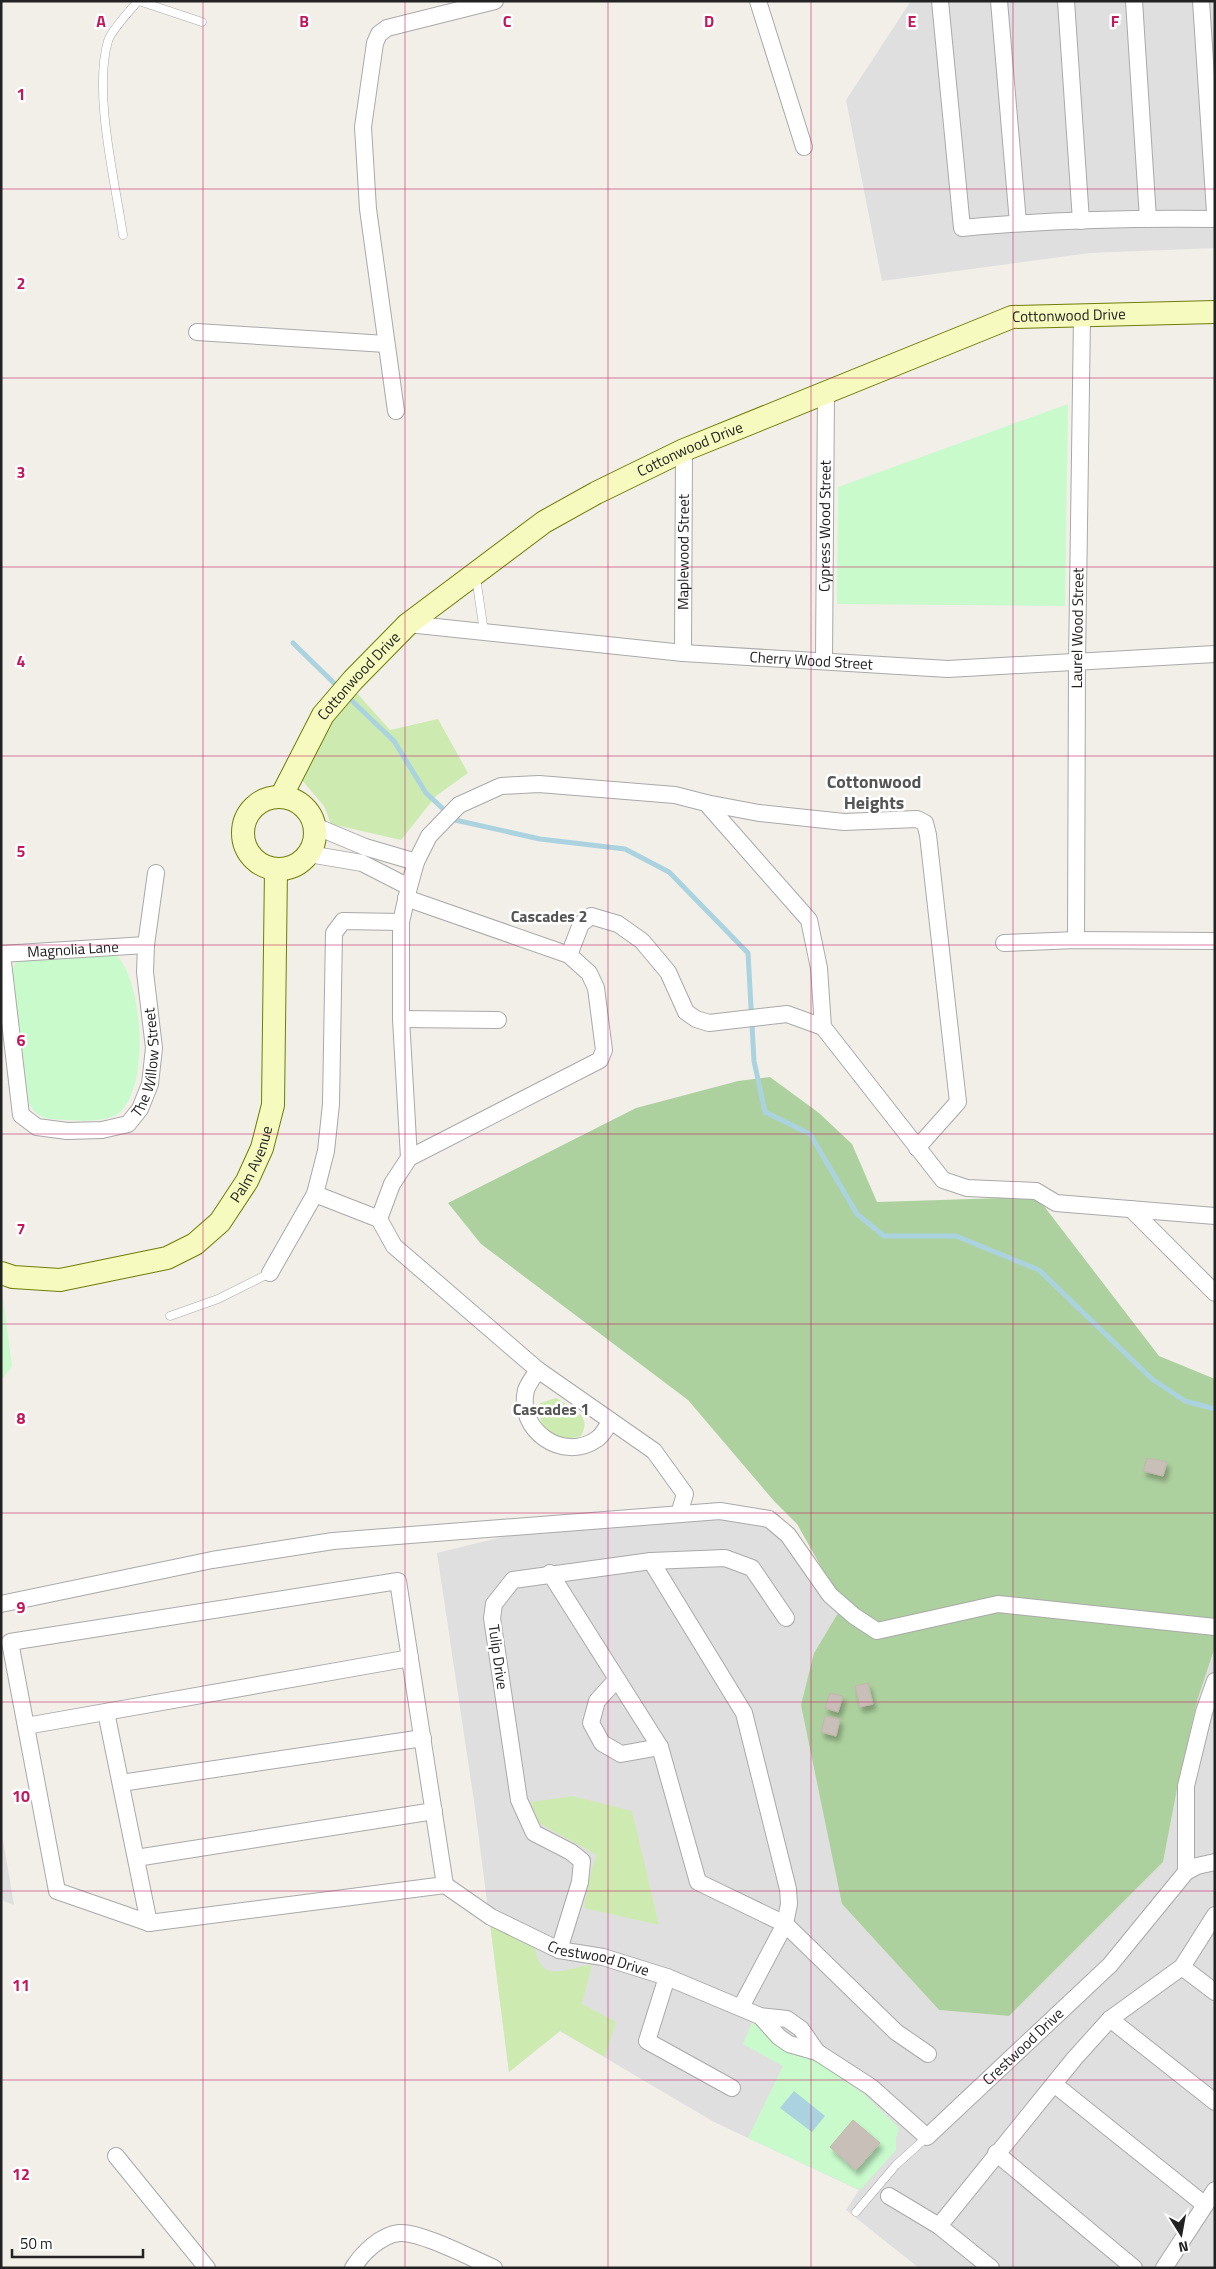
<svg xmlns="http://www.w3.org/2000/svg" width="1216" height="2269" font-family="'Titillium Web',sans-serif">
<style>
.residential{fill:#e0dfdf}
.grass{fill:#cdebb0}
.forest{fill:#add19e}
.park{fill:#c8facc}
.water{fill:#aad3df}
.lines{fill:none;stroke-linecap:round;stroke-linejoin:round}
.stream{stroke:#aad3df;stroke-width:5}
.building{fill:#c7bfb8;stroke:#c4b6ab;filter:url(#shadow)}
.lane-casing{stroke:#a9a9a9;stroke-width:9}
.street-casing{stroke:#a9a9a9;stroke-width:18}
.secondary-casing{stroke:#707d05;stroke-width:24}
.lane{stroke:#fff;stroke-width:8}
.street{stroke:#fff;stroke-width:16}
.secondary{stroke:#f7fabf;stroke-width:22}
.grid{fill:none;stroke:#c2185b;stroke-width:1;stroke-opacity:0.55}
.labels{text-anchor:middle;stroke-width:5;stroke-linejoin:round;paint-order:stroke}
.street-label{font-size:15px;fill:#222;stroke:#fff}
.neighbourhood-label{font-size:16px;font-weight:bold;fill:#555;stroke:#fff}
.quarter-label{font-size:18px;font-weight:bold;fill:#555;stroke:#fff}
.grid-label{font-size:16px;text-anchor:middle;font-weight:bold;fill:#c2185b;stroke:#fff;stroke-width:5;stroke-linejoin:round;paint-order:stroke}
</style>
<defs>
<filter id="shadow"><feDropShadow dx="3" dy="5.5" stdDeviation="2.5" flood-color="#0004"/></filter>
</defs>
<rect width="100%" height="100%" fill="#f2efe9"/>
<g class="residential">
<path d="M911,1h304v247l-125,5 -208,28 -36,-181z"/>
<path d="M731,1507l48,25 44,68 15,13 -24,40 28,251 97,106 70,6 154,-154 16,-83 19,-81 17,-51v621h-296l-73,-58 13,-20 -145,-68 -154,-91 -51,41 -34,-264 -38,-255 141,-35z"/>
<path d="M1,1828l13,77 -13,-5z"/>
</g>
<g class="grass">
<path d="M355,691l35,39 48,-11 30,54 -32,23 -35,44 -70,-16 -7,-18 -23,-27 13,-34z"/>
<path d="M556,1398c16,10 37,17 25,38 -15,4 -24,3 -37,-5l-5,-17 1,-11z"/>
<path d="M572,1796l60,15 27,114 -75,-17c4,-20 5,-35 13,-53l-60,-33 -6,-20z"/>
<path d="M489,1915l46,33c7,39 33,18 57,17l-10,39 34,18 -11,35 -45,-26 -51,41z"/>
</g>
<path class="forest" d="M770,1077l49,36 33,31 25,58 160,-5 122,159 56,23v268l-17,51 -19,81 -16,83 -154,154 -70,-6 -97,-106 -41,-199 13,-52 24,-40 13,-10 -18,-15 -36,-64 -23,-23 -86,-101 -207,-156 -33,-41 188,-95 102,-27z"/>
<g class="park">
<path d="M1068,404l-3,202 -228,-2 1,-117z"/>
<path d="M104,950c5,2 10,3 14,7 25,28 32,130 1,156 -11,9 -38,8 -52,7 -17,-1 -30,0 -38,-17l-17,-133 6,-11z"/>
<path d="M1,1284l11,82 -11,15z"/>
<path d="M753,2020l9,6 8,14 19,13 16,-1 21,14 40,30 33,32 -3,10v12l-36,40 -112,-52 35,-72 -40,-22z"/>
</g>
<path class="water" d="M794,2091l31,25 -13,16 -32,-24z"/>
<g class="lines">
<g class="stream">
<path d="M293,643l46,45"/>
<path d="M347,696l47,45 32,52 29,27 85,19 85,10 44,23 79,81 6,108 11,51 45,22 47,80 27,22h72l83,34 113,109 33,22 30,8"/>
</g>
</g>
<g class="building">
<path d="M1147,1458l20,4 -4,14 -20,-5z"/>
<path d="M868,1683l5,21 -13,3 -5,-21z"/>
<path d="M830,1693l13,3 -5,16 -13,-4z"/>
<path d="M825,1716l15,3 -4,17 -15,-4z"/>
<path d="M853,2120l27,23 -24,27 -26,-23z"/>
</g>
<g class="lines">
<defs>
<g id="lane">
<path d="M139,1l63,21"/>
<path d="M123,235c-8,-54 -30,-143 -15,-194 4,-12 22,-30 30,-40"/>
<path d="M476,577l8,55"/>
<path d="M170,1316l48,-17 52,-26"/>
<path d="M856,2212l40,-47 31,-28"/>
</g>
<g id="street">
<path d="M758,1l46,146"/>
<path d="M940,1l22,227c84,-8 168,-10 253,-9"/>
<path d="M999,1l19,222"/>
<path d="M1066,1l15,220"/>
<path d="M1134,1l14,218"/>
<path d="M1201,1l14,211"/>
<path d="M197,332l189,12"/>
<path d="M396,411l-28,-202 -5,-82 12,-84 4,-9 8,-6 108,-27"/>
<path id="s1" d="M408,624l275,29 265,16 267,-15"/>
<path id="s2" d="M683,653l1,-203"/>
<path id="s3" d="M824,661l2,-270"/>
<path d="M706,803l53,10 85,9 73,-3 8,4 3,12 30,267 -41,46"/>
<path d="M315,826l50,21 51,15"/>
<path d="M309,854l53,9 47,24"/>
<path d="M406,898l163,57 20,18 7,15 8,62 -4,10 -191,98"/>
<path id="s4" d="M1076,940l1,-277 5,-347"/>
<path d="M1004,943l72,-3 139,1"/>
<path id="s5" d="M1,954l145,-9"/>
<path id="s6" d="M2,954l19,161 16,12 30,4 35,-1 26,-6 12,-15 10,-25 4,-36 -9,-76 1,-27 10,-72"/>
<path d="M569,955l12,-31 10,-8 27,8 24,17 26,31 18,40 10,7 13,4 78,-9 36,13"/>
<path d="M401,1019l97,1"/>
<path d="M315,1194l64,25 15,27 144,124 116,81 31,43 -6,20"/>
<path d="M1131,1209l84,84"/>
<path d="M379,1219l13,-35 17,-26 -8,-139v-97l8,-35 7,-25 13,-26 30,-31 42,-19 38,-2 136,11 31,8 103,117 10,48 4,59 120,153 24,8 69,3 20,12 159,13"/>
<path d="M270,1273l45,-79 11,-43 5,-47 3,-171 9,-12 58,1"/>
<path d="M538,1370c-4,6 -10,14 -12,20 -10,40 37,73 71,49 6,-4 10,-13 14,-18"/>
<path d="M651,1561l93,152 44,176 1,15 -4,20 -44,83"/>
<path d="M550,1573l110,174 38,135 87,42 111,108 32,22"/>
<path d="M398,1581l47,304 -296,38 -92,-32 -47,-249z"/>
<path d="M1,1604l211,-44 121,-19 387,-30 49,8 19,16 42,60 24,21 23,15 121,-27 217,23"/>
<path d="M617,1679l-20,22 -6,22 11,20 19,11 39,-7"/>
<path d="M106,1712l43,211"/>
<path d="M26,1726l384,-68"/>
<path d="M121,1783l302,-45"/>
<path d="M136,1858l298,-47"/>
<path d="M1186,1872v-86l18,-74 11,-31"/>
<path id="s7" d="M445,1885l46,32 68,33 44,7 64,20 93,39 27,3 14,10 16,23"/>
<path d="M559,1950l21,-68 2,-21 -11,-9 -37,-19 -15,-33 -27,-182 2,-14 19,-24 138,-19 74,-3 27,10 34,50"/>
<path d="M1182,1967l33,25"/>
<path d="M667,1977l-20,64 85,47"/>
<path id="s8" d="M760,2016l19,21 10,7 28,8 54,35 56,50 183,-172 76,-93 11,-6 18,-4"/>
<path d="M1110,2019l105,83"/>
<path d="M1054,2084l151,121"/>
<path d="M996,2153l138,115"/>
<path d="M116,2156l91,112"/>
<path d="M889,2196l50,30 52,42"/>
<path d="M939,2226l135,-167 36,-40 72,-52 33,-52"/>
<path d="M353,2268c9,-15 28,-33 46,-35 21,-2 74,26 95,35"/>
<path d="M1164,2268l51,-78"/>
</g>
<g id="secondary">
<path id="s9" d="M281,797l42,-82 30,-35 55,-56 136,-102 52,-29 88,-43 328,-133 203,-5"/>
<circle cx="279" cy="833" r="36"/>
<path id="s10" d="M1,1273l12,4 47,3 107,-22 28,-14 25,-22 27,-41 15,-33 11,-43 3,-236"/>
</g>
</defs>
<use href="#lane" class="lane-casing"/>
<use href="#street" class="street-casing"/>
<use href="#secondary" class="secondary-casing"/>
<use href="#lane" class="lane"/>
<use href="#street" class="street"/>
<use href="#secondary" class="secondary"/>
</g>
<path class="grid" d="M203,1v2267M405,1v2267M608,1v2267M811,1v2267M1013,1v2267M1,189h1214M1,378h1214M1,567h1214M1,756h1214M1,945h1214M1,1134h1214M1,1324h1214M1,1513h1214M1,1702h1214M1,1891h1214M1,2080h1214"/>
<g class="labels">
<g class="street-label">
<text dy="5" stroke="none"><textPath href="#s9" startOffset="955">Cottonwood Drive</textPath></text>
<text dy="5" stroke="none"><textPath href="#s9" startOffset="550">Cottonwood Drive</textPath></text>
<text dy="5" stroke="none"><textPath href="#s3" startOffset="135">Cypress Wood Street</textPath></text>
<text dy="5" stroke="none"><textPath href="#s2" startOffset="101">Maplewood Street</textPath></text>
<text dy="5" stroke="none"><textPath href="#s4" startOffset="312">Laurel Wood Street</textPath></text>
<text dy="5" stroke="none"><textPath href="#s1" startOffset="405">Cherry Wood Street</textPath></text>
<text dy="5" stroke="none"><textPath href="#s9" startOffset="145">Cottonwood Drive</textPath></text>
<text dy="5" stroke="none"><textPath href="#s5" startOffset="72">Magnolia Lane</textPath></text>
<text dy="5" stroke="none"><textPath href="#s6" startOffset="341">The Willow Street</textPath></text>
<text dy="5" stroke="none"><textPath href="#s10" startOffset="300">Palm Avenue</textPath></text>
<text transform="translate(498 1657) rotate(82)" y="5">Tulip Drive</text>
<text dy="5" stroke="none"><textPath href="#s7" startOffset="172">Crestwood Drive</textPath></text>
<text dy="5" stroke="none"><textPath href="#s8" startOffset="341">Crestwood Drive</textPath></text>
</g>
<g class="neighbourhood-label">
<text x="549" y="922">Cascades 2</text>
<text x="551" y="1415">Cascades 1</text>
</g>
<g class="quarter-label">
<text x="874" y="788">Cottonwood<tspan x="874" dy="21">Heights</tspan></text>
</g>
</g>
<g class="grid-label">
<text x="101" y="27">A</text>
<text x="304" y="27">B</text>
<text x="507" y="27">C</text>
<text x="709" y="27">D</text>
<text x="912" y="27">E</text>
<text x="1115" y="27">F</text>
<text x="21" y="100">1</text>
<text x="21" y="289">2</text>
<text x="21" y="478">3</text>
<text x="21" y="667">4</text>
<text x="21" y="857">5</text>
<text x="21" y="1046">6</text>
<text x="21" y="1235">7</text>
<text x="21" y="1424">8</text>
<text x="21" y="1613">9</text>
<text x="21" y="1802">10</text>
<text x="21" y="1991">11</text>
<text x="21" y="2180">12</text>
</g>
<rect width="1216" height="2269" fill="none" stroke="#222222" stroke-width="5"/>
<g transform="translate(1181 2234) rotate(169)" stroke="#ffffff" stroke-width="4" paint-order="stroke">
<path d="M0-4L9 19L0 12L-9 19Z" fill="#222222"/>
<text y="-8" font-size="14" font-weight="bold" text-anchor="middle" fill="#222222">N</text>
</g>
<path d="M12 2249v8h131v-8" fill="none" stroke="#222222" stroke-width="2.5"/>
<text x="20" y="2249" font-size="15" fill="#222222" stroke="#ffffff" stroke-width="4" paint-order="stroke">50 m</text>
</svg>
